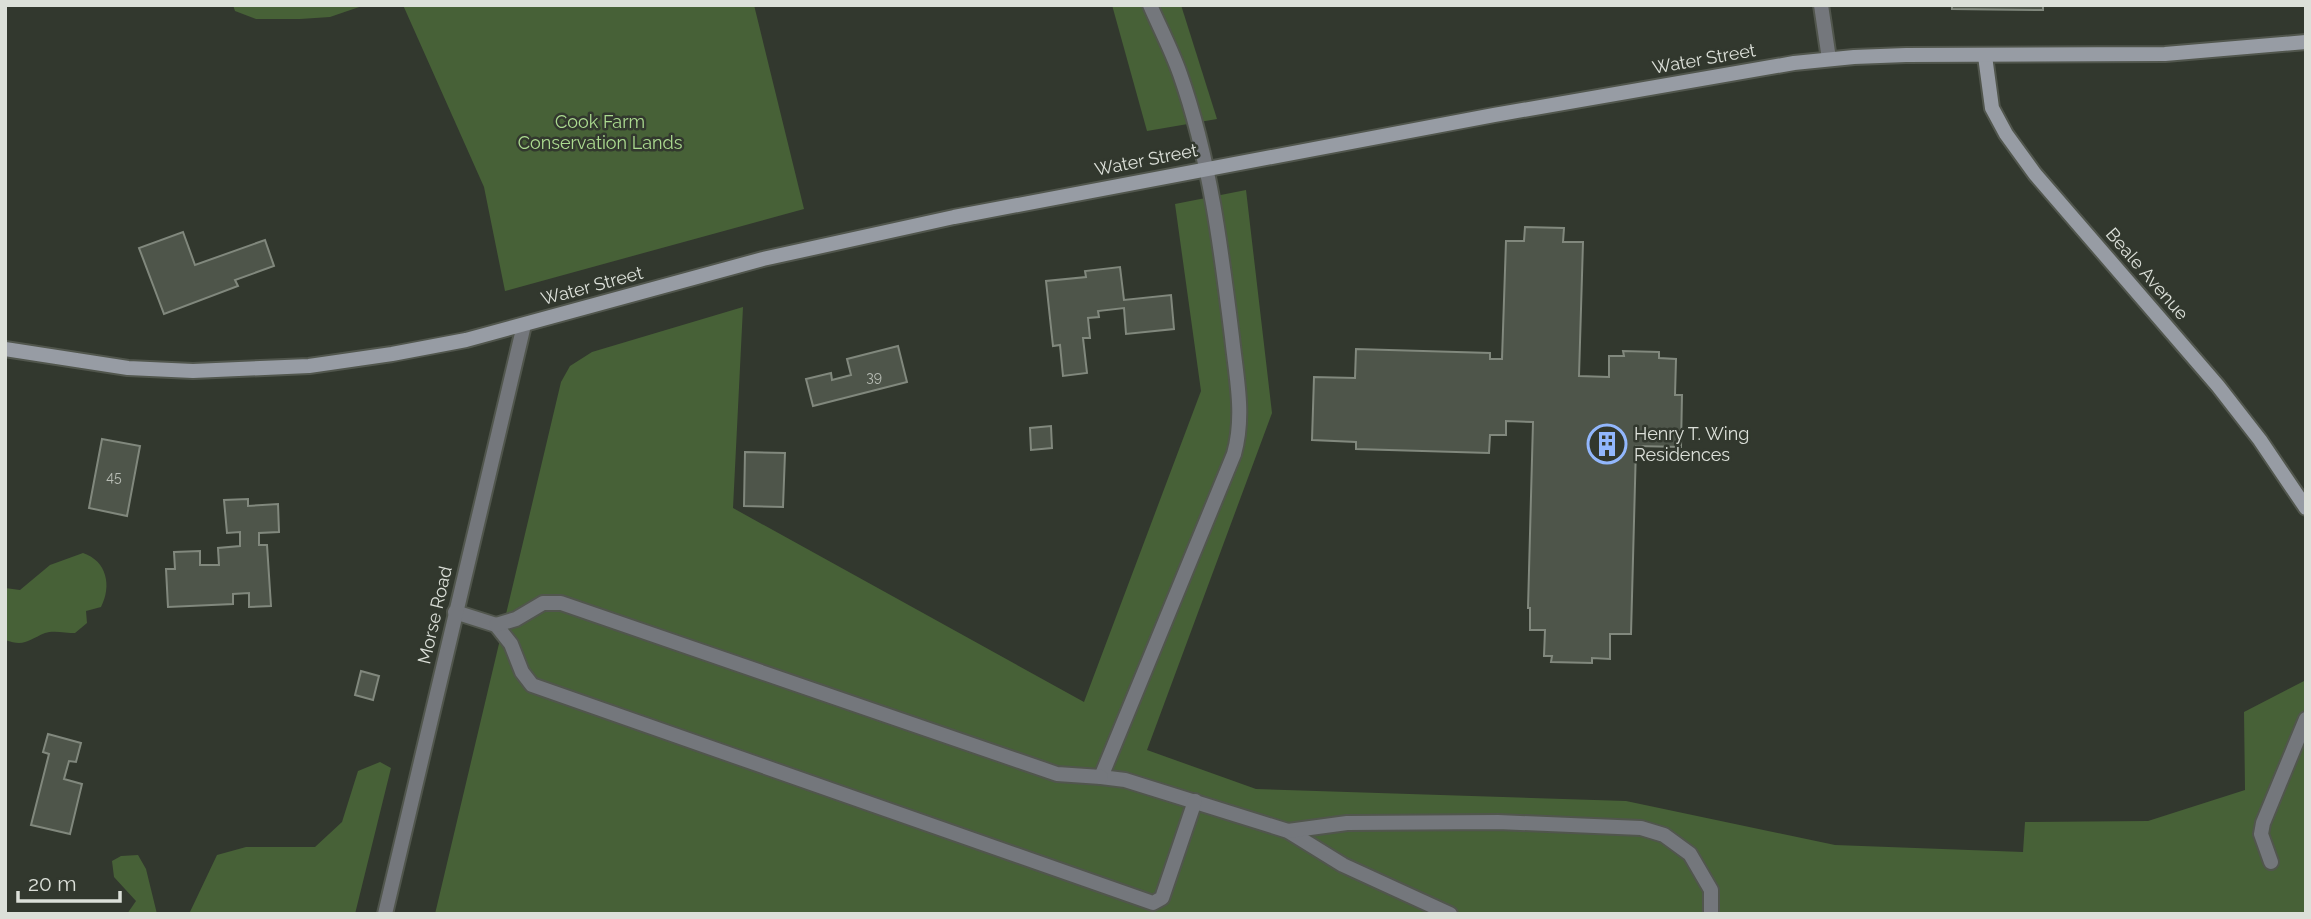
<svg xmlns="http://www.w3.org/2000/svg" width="2311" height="919" font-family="Raleway,sans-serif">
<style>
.green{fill:#476137}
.building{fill:#4e554a;stroke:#81887d;stroke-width:2}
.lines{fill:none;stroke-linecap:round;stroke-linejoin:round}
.service-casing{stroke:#51564d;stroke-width:18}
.minor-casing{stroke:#51564d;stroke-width:18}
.secondary-casing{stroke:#51564d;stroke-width:18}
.service{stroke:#74777c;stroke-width:14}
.minor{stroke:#74777c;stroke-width:14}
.secondary{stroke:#979ca4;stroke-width:14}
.labels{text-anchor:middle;stroke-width:5;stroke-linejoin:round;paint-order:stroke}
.number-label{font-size:14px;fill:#b8bdb5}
.street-label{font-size:18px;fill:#dce0d9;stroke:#32382e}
.park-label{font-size:18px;fill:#acdb90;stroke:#32382e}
.poi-label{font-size:18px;fill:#dce0d9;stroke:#32382e;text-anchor:start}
</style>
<rect width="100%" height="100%" fill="#32382e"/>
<g class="green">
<path d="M233,5h132l-35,12 -30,2h-44l-21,-8z"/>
<path d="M403,5h351l50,204 -299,82 -21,-104z"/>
<path d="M1112,5h69l36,114 -70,12z"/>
<path d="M1246,190l26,223 -125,337 109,39 370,12 209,44 188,7 2,-30 123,-1 97,-31 -1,-78 62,-32v234h-1871l126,-532 9,-16 22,-14 151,-45 -10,201 351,194 117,-311 -26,-187z"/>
<path d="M83,553c24,8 29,33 18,54l-15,4 1,12 -12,10c-9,0 -22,-3 -30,0 -17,7 -20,14 -40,7v-52l15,2 30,-25z"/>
<path d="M380,762l11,6 -36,146h-166l28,-59 29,-8h69l27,-25 16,-51z"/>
<path d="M138,855l8,14 11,45h-30l9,-13 -22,-24 -2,-16 9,-5z"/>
</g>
<g class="building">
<path d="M1952,5h91v5l-91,-1z"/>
<path d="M1525,227l39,1 -1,14h20l-4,134 30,1v-21h15l-1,-5 36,1v6l17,1 -1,36h7l-1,52 -45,-1 -5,188h-21v25l-18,-1v5l-41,-1 1,-6h-8l1,-26h-15v-22h-2l5,-186 -27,-1v14h-16l-1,18 -133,-4v-7l-44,-2 2,-63 41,1 1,-29 134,4v6h12l4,-118h18z"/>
<path d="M183,232l12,33 70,-25 9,26 -39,14 3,6 -74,28 -25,-66z"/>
<path d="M1120,267l4,33 47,-5 3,34 -48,5 -2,-26 -26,3 1,6 -11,1 2,20h-7l4,35 -24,3 -3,-31 -7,1 -7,-65 40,-4 -1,-6z"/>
<path d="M898,346l9,36 -94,24 -7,-27 25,-6 1,7 19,-5 -4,-16z"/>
<path d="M1051,426l1,22 -21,2 -1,-22z"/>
<path d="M102,439l38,7 -13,70 -38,-8z"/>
<path d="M745,452l40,1 -2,54 -39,-1z"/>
<path d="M248,499v7l30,-2 1,28 -20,1v12h8l4,61 -22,1v-14l-16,1v10l-65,3 -2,-38h9l-1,-17 26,-1v14h19l-1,-17 22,-2v-14l-13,1 -3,-33z"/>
<path d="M361,671l18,5 -6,24 -18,-5z"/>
<path d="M48,734l33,9 -5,19 -7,-1 -5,18 18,5 -12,50 -39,-9 18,-71 -6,-2z"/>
</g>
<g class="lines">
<defs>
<g id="service">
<path d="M1150,5c10,23 22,46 30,69 30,85 41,174 52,263 4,39 13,78 2,117l-133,323 24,3 163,51 55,34 107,49"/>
<path d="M1821,5l8,54"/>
<path d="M455,612l41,13 15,19 11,28 10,13 621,218 9,-5 33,-97"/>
<path d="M496,625l20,-6 27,-16h18l496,171 44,3"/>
<path d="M1288,831l59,-8 151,-1 143,6 23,7 26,19 21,36v24"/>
<path d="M2271,862l-10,-28 2,-11 43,-104"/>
</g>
<path id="minor" d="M385,914l139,-589"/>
<g id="secondary">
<path d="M1985,56l7,52 14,26 29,40 183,212 42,54 46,68"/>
<path d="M5,349l123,19 65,3 116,-5 83,-12 74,-14 297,-81 191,-42 540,-102 300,-52 60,-6 52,-2 259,-1 141,-12"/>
</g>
</defs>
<use href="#service" class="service-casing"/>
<use href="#minor" class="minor-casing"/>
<use href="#secondary" class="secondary-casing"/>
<use href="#service" class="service"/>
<use href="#minor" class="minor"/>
<use href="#secondary" class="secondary"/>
</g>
<defs>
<symbol id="building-ring" viewBox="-11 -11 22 22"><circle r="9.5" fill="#32382e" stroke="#92b7fd" stroke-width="1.5"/><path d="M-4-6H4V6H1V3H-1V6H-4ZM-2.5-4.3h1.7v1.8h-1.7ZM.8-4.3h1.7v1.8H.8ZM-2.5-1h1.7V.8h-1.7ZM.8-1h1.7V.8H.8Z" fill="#92b7fd"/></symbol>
</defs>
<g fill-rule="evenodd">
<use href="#building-ring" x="1585" y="422" width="44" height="44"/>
</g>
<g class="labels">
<g class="number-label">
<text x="874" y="382">39</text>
<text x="114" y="482">45</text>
</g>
<g class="street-label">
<text transform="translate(1704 59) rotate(-10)" y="6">Water Street</text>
<text transform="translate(1146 160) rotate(-11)" y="6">Water Street</text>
<text transform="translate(2147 274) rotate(49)" y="6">Beale Avenue</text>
<text transform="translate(592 286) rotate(-15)" y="6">Water Street</text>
<text transform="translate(435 615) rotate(-77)" y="6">Morse Road</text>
</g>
<g class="park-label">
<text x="600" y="128">Cook Farm<tspan x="600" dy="21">Conservation Lands</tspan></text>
</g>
<g class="poi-label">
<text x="1634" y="440">Henry T. Wing<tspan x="1634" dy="21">Residences</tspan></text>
</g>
</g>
<rect width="2311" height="919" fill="none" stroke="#dce0d9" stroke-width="14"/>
<path d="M18 891v10h102v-10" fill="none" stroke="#dce0d9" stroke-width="3.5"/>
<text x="28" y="891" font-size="21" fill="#dce0d9" stroke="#32382e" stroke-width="5" paint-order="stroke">20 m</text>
</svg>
